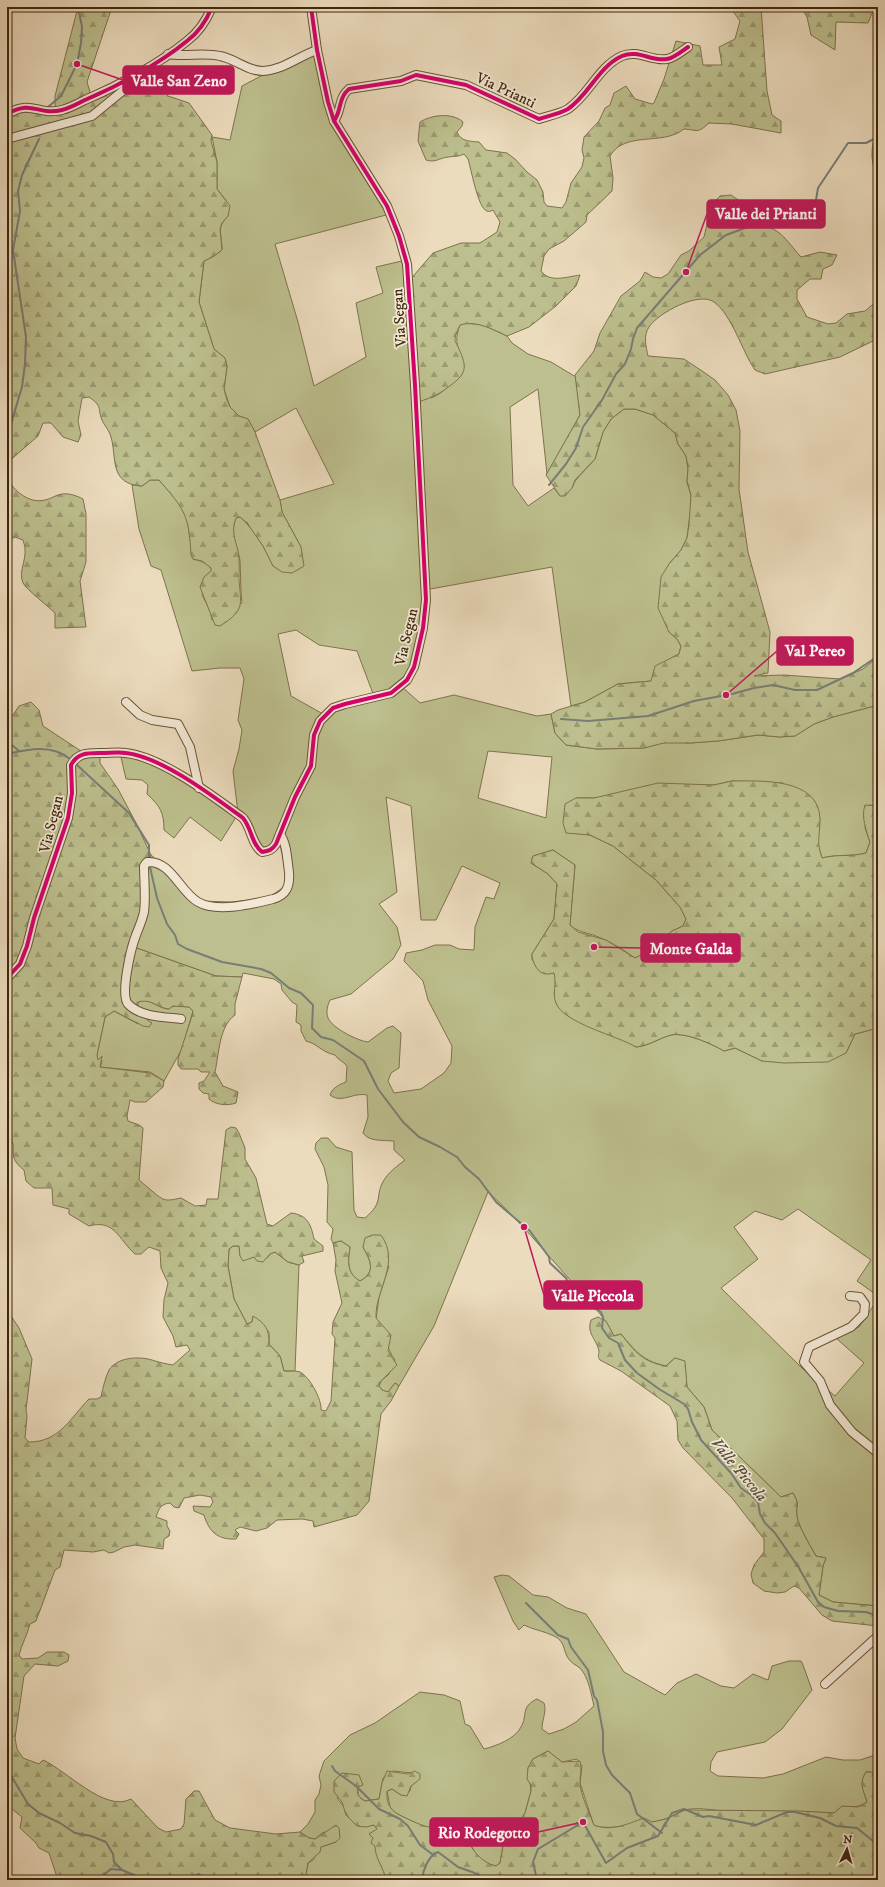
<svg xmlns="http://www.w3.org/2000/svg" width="885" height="1887" font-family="'IM FELL DW Pica',serif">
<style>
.green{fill:#bdbf8e;stroke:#7e734d;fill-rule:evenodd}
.forest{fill:url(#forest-firs);stroke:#7e734d}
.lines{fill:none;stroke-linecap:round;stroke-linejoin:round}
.stream{stroke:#787e76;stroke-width:2}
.minor-casing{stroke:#6a5438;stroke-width:10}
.minor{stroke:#f3e8d5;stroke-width:8}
.cycleway-casing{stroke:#f3e8d5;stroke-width:6}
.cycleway{stroke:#d6006c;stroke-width:4}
.labels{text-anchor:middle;stroke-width:3.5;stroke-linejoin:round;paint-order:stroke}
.street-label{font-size:15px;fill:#3e270c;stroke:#f3e8d5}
.water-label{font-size:16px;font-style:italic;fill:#564b38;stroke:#f3e8d5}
.leader{fill:none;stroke:#c2185b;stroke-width:1.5}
.callout-dot{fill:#c2185b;stroke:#f3e8d5;stroke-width:1.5}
.callout{fill:#c2185b;stroke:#c2185b;stroke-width:1.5}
.callout-label{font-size:16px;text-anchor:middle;font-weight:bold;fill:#fff}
</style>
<defs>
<pattern id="forest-firs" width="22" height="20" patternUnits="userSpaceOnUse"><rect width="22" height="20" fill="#bdbf8e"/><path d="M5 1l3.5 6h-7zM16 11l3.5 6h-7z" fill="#9b9b72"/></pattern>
</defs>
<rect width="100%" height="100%" fill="#ecdcbe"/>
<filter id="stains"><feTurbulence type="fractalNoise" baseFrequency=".005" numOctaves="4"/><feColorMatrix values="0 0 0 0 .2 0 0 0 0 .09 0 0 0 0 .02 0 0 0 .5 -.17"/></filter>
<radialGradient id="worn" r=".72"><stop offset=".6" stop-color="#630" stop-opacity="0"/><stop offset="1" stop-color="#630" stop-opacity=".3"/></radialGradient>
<g class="green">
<path d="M316,47l20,76 54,91 -115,30 23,78 16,64 52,-29 -10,-54 27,-10 -7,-26 30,-7 25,138c15,-6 23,-18 33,-31 -3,-18 -12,-22 -4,-42l5,-2 18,2 24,11 5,7 16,11 23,8 25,15 4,38 -33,59 -9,-85 -28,18 3,78 15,21 26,-18 6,8 12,-8 3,-7 20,-22 8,-27 8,-13 13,-10h11l18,6 22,18 3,11 8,12 2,12 -1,14 4,13v12l-4,31 -6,12 -12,14v68l8,7 4,7 -2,8 -6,3 -22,24 -33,3 -33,18 -14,4 -19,-139 -127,23 -11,80 -13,16 19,17 34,-8 83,21 14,-2 4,19 11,12 31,4 47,-1 21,-6 25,1 28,-2 40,-6 21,2 16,-1 19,-12 19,-7 45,-12v101l-9,-1 -4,23 5,14 -4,11c-15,4 -29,1 -44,5l-5,-16 3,-24 -37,-35 -51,-2 -18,4h-21l-99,13h-18l-10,34 24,3 23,11 43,34 24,27 6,12 -3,7 -11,5 -21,19 -16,8c-13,-9 -27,-18 -42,-23 -9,-3 -15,-3 -23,-10l5,-60 -22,-15 -20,6 -2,7 17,11 9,10 -3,35 -22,35v6l22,13 3,9 -3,12 82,53c13,-1 23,-9 35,-12 15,-3 41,9 53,16l11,-3 27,13 84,-8 9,-19 23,-6v268l-21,-15 14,-21 -73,-51 -16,11 -27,-9 -21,16 24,32 -37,29 82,81 32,27 29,-33 -28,-25 23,-11 19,-28v307l-45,-4 -14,-7 4,-29 3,-8 -10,-2c-5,-9 -18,-30 -19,-40 -2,-12 4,-9 -4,-23l-12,4 -69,-67 -8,-23 -17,-20 -3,-26 -9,-3 -9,8c-23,-5 -30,-14 -45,-32l-7,2c-11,-22 -27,-37 -43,-55 -27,-30 -53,-62 -83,-89l-54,134 -35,60 -4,-3 -7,9 -6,-2 -3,-4 2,-5 8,-7 6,-14c-10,-13 -9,-29 -19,-41l3,-22 10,-31 -26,-19c7,13 14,25 -3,34 -14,-8 -12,-20 -10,-34l-9,-6 -8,2 -2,-4 2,-10 -6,-7 1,-37 -4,-18 -9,-18 1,-6 5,-5h7l8,9 16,5 2,58 3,7 8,1c20,-17 9,-21 19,-38 5,-8 13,-14 21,-20l-11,-10v-9c-10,-1 -25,1 -31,-8l5,-16 -1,-22c-14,-3 -25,9 -37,0 3,-8 9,-10 16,-13l1,-16c-4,-5 -9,-6 -12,-11 -14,-3 -17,-11 -29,-14l-5,-10v-6l-5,-3 1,-17 -5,-3 -10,-12 -1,-6 -7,-5 -31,-6 -1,4 -26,-1 -88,-31c3,-7 12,-13 14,-20 5,-23 4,-47 9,-70l22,19 16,18 12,9 30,1 37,-4 16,-11 5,-16 -7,-35 -18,15 -26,-37 -17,27 -31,-24 -16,21 -10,-8c0,-18 -4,-24 -17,-36l1,-9 -6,-5 -16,-1 -6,-26 28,7 90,53 -5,-42 6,-22 3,-19 -4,-10 6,-41 -4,-11h-20l-28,3 -31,-101 -10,-4 -12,-37 -7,-44 10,1 8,-6h9l21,24 7,15 6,40c7,2 17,4 19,12l-4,3 -6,21 8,15 2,10 30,-17c-2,-14 -1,-28 -2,-42 -2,-15 -11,-27 -4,-43l4,-1c14,12 26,33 33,49l28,-19 -19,-35 -2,-12 54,-16 -38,-76 -41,24 -7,-13 -9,-3 -9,-9 -6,-18 3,-22 -2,-9 -11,-9 -15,-47 5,-41 10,-5 8,-6c0,-16 -6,-22 6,-34l-3,-17 -8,-10v-27l-5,-25 18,3 12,-54zM296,630l23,15 38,6 18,48 -52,15 -32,-18 -13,-62zM488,751l64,6 -6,61 -68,-20zM386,797l25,9 10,114h15l26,-54 38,17 -6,16 -8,-2 -11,30 -1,23 -15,-1 -9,-4h-15l-13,5 -16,3 -2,8 19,20 5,19 24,46 -1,17 -7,10 -23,16 -27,4 -6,-12 3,-8 8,-5 2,-35 -8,-7 -6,2 -19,14c-10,-1 -36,-14 -40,-24 -2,-7 -1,-11 2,-18l21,-6 42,-35 8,-14 -4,-18 -18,-23 18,-12z"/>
<path d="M143,1000c10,1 16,8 25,9 7,-5 13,-3 21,-2l4,4 -11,38 -18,32 -14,-9 -50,-5 2,-5 -1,-5 -3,4 -1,-6 8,-38 9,-6 24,13 5,-7 -6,-10 1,-5z"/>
<path d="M233,1246h6l1,10 27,2 3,-4 5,-2 13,10 11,3 -4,106h-11l-4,-15 -11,-12v-12l-16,-16 -1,6 -5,2 -13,-25 -6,-33 1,-17z"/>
<path d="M502,1575l7,1 24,19 15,2 19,11 19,6 38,58 41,23 12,-12 19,-9 25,12 13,2 19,-14 15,6 4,-14 17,-5h12l2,4 9,25 -30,39 -17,13 -48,10 -6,10 -1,9 8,5 45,2 20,-4 43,-17 17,3h17l18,-6v24l-7,-6h-5c-7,11 -2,19 1,30 -11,9 -23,0 -33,11 -37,-2 -73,-2 -110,-2 -12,-1 -28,-4 -39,-1 -7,2 -13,7 -20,9 -14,5 -58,11 -71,7l-14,-43 2,-17 -5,-7 -15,3 -14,-11 -15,8 -5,9 3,23 -6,22 -22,33 -3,17 -4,3c-3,-1 -7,-1 -10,-2 -11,-6 -21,-28 -20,-40l-15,-1 -8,5 -6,1 -17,-3 -26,-14 -4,-5 -3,-16 5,-2 9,6 9,-4 1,-5 4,-4 -3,-9 -19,-2 -10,7 -4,21 -14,2 -3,-2 -4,-4v-8l-21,11 7,9 2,8 28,10 3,4c-8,18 7,34 9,51h-76l-4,-6 2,-11 5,-3 8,-13 15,-5 4,-4 -11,-7 -7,2 -7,6 -6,-1 -9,-6 8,-8 7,-12v-12l4,-6 2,-9 -2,-9 5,-15 26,-26 25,-12 45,-31 24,3 16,6 5,23 5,2 14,23c12,-3 31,-10 37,-22 7,-12 -1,-20 16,-28l7,4c3,9 -2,16 -2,26l7,5 15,-5 12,-7 18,-16c-3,-12 -5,-28 -14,-38 -4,-3 -9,-5 -12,-10 -5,-8 -3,-17 -14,-22 -10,-5 -20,-6 -30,-11l-5,5 -6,-9 -19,-44z"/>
</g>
<g class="forest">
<path d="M78,7h34l-25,75 5,17 54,-30 6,9 16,18 21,7 23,32 -1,6 6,21v27l13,17 -2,10 -6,7 -2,6 2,21 -8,6 -10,5 -5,41 15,47 11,9 2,8 -3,23 3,11 3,7 9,9 9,3 7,13 25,68 2,12 19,35 3,19 -12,7 -10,-1 -9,-6 -10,-20 -16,-23 -7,-6 -4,1c-5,12 -1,21 2,33 2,10 1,19 1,28 2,27 6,31 -19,47l-5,-1 -15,-38 4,-10 7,-6v-3l-9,-7 -9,-2 -2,-4c-2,-40 -6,-45 -32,-75h-9l-8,6c-35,-2 -24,-31 -32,-52 -2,-5 -6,-9 -8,-14 -5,-13 1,-13 -13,-23l-7,1 -4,23 3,14 -3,7 -15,-5 -12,-14h-8l-5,13 -31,27v-354l20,-4 28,4v-13z"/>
<path d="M730,7h31l6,84 5,24 9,6v12l-49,-9 -23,-1c-12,11 -11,7 -25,6 -19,15 -46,5 -66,18 -3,2 -6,6 -8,9l3,22 -1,13 -25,24 -1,7 -22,19 -15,8 -5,7 -3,15c9,12 25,6 39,4l-4,11 -20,20 -27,21 -22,9c-15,-7 -31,-16 -47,-11 -2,4 -5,10 -5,15 0,2 3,6 4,9 8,18 8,24 -8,36 -11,9 -20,13 -33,17l-9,-121 24,-28 28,-10h19l17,-11 3,-10 -7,-12c-2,1 -4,2 -6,1 -9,-2 -16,-43 -19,-52l-4,-5c-6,3 -10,2 -16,3 -9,1 -12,6 -22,3l-8,-19 2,-19c11,-7 32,-10 43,0l-1,4 -5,6c4,10 13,9 22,10l7,8 21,3 8,6 12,13 10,8 6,12 1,10 3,4 15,2 4,-6 5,-19 11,-16 2,-9 -2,-8 2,-13 15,-16 6,-13 5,-3 4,-12 12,-7 9,13 17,5 2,-1 10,-24 12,-38 24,5 3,19h19l-3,-18 16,-8 5,-18z"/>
<path d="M801,7h77v5l-6,1 -4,10 -32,-1 -1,28 -24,-15 -4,-18z"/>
<path d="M878,127v51c-9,-19 -7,-32 0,-51z"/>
<path d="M731,195l16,11 1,16c33,6 32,11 53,35l19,-5 17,3 -5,10 -9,4 -2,10h-11l-13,11v9l10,18 21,7 8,-1 11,-9 18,-3 13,-11v36l-3,4 -35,17 -75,17 -10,-4c-13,-19 -23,-55 -41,-68 -15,-11 -56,11 -65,25 -6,9 -3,19 -1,29l36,3 18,12 13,9 13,15 8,15 4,21 -1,58 9,63 22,80 -2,41 -14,3 30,-1 56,4 23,-10 12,-10h3v46l-45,12 -19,7 -19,12 -16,1 -21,-2 -40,6 -28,2h-26l-20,5 -47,1 -31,-4 -11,-12 -4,-19 7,-4 27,-8 33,-18 33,-3 4,-15 24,-12 2,-8 -4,-7 -8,-7 -11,-24 3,-31 8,-13 12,-14 6,-12 2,-14 2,-29 -4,-13 1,-14 -2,-12 -8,-12 -3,-11 -22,-18 -18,-6h-11l-13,10 -8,13 -8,27 -20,21 -3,8 -7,8h-5l-14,-21 34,-60 -5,-40 19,-24 6,-18 21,-37 19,-15 5,-9 8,5 8,1 7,-4 13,-19 8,-4 15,-14 8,-33 8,-8z"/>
<path d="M7,478c7,13 22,26 38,22 6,-1 10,-5 17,-6 8,-1 15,2 21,5l3,15v48l-6,19 6,46 -31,1v-15c-6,-6 -29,-24 -32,-30 -6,-12 7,-26 0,-43l-8,-3 -8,4z"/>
<path d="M31,702l8,8 4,16 41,27 16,-1v11l18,26 18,34 15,32 -5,21 -4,50 -12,14 -2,5 88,31 26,1 -7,27v11c-16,11 -16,39 -20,57l8,14 15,6 -2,11c-9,3 -20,2 -27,-4v-5l-6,-1 -4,-4v-6l5,-2 6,-9h-9l-3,-3h-17l-3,-4v-6l14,-43 1,-5 -4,-4 -16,-1 -4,3c-12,-1 -18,-11 -31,-7 -1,11 6,16 14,21l-3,4 -6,-1 -29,-15 -9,6 -8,38 1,5 4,-4 -2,11 50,6 14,8 -1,6 -17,15h-11l-5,-2 -3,16 1,5 11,4 4,3 -4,52c4,4 9,7 13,11 13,11 13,10 29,7l14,8 11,-1 1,-6h11l8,-69 5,-3 5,1 3,5 6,15v11l11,19 11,46 6,2 18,-13c17,2 20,12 23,26l9,7v5l-21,5 2,6 -5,3 -11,-3 -13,-10 -5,2 -7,8 -6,-1 -3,-4 -11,4 -3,-5 -1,-10h-6l-4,3 -1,17 6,33 13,25 5,-2 1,-6c13,8 16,13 16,28l11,12 4,15c5,1 11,-1 16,1 10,5 22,28 21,38l5,1 5,-10 4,-63 -3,-4 1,-12 9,-19 -7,-32 1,-11 -3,-17 8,-2 9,6c-2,14 -4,26 10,34 17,-9 10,-21 3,-34l2,-9 7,-3h9c20,28 -6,54 -5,83l15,17 -3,16 9,14 -16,16 -2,5 3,4 6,2 7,-9 4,3 -8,15 -10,13 -12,87 -12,14 -43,12 -1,-6 -11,-2 -25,1 -10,8 -11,3 -16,-4 -5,3 4,4 -3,5c-18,1 -27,-7 -32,-24l-10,-4 -1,-5 17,1 3,-5 -2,-5 -11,-2 -16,3 -5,10 -5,-1 -4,-4c-10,1 -11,6 -14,14l11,4v5l3,5 -1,5 -5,3 -1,10 -28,-4 -11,2 -10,5 -5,1 -5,-3 -11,2 -29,-2 -4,17 -5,3 -19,51 -6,3c-3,11 -8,20 -11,31l3,4 16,-1 9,-6h17l5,3 -1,6 -10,5 -23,-2 -11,12 -9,62 2,11 6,9 16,6 4,-4c23,10 62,53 88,39l27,29 8,4 15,-3 3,-5 2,-25 8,-8h5l16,29 15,8 46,6 24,-2 9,6 6,1 21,-14 3,3 1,10 -4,4 -15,5 -1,5 -12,11 -2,11 4,6h-252l-9,-27 -10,-5 -3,-5 -16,-15 2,-11 -15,-12v-495l12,18 13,31 -6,51 1,6 -2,22 4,4c31,0 42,-25 60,-43h8l4,-2c2,-9 4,-19 8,-27 9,-14 33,-14 46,-9 7,2 11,3 18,4l17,-15 -3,-5 -11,2 -3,-11 -10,-19 1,-17 4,-17 -7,-15 -1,-17 -11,-4 -8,7h-6c-17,-15 -20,-35 -46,-28l-20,-12v-5l-16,-4 -1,-17h-18l-8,-7 -2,-11c-21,-16 -2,-23 -17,-33v-419l6,-3 6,-9z"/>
<path d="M732,781c28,0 87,-4 88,38 0,17 -4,22 2,39 15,-4 29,-1 44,-5l4,-11c-4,-12 -9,-25 -5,-37l13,1v222l-23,6 -9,19 -18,9 -44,1 -22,-2 -27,-13 -11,3c-12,-7 -38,-19 -53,-16 -12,3 -22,11 -35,12 -18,-11 -73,-24 -80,-44 -4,-10 1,-19 -2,-30 -2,0 -4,1 -6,1 -10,1 -16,-12 -16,-20l22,-35 3,-35 -9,-10 -17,-11 2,-7 20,-6 22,15 -5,60 8,7 28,8 29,18 16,-8 21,-19 11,-5 3,-7 -6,-12 -24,-27 -43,-34 -23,-11 -24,-2 -3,-10 2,-19 11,-6h18l64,-15 56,2z"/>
<path d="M598,1317l8,4 8,15 7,-2c14,18 22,28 45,32l9,-8 10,3 2,26 17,20 8,23 69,67 12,-4c8,14 2,12 4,23 1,10 14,31 19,40l10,2 -3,8 -4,29 14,7 45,4v20l-46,-5 -10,-6 -23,-27 -5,-2 -9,6 -8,1 -13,-2 -11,-8 -2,-9 3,-9 10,-13v-13l-32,-41 -49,-50 -5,-8 -1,-19 -7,-15 -49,-35 -21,-11c-3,-4 -1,-5 -1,-9 -2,-12 -13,-17 -8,-31z"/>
<path d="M548,1751l14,11 18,-1c2,7 0,14 0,22 0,10 10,32 14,42 17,7 33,-1 50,-7l8,4 14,-3 19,-9 115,1 34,2 8,-7 16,1 9,-5c-3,-12 -9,-17 -1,-30h5l7,6v102h-492c-2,-12 -11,-21 -11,-34l-4,-3 2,-5 -4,-4 8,-5 -3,-4 -8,2 -9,-1 -11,-11 -4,-13 -8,-10v-11l8,-8 17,2 4,10 -5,2c-2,7 1,11 7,14l14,-2 3,-16 5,-12 21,3 7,-3 5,3v5l-9,7 -4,10 -6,-1 -9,-6 -5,2c-1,19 8,22 23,29 11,5 20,9 32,8l4,-4h11l3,-5h6c0,5 -2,11 0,16 4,14 16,28 30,31l4,-3 3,-17 22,-33 6,-22v-6l-4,-6 1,-11 5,-9z"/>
</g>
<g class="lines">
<g class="stream">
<path d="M48,107l13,-11 16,-32 4,-21 1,-16 -4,-20"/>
<path d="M7,437l15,-50 3,-23 1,-27 -13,-87 7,-39 -2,-20 4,-16 17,-36"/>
<path d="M549,485l17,-21 10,-16 7,-21 19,-27 14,-26 9,-10 6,-15 2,-10 4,-11 63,-73 26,-20 44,-16 16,-1 17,-5 12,-7 3,-18 30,-45h18l12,-6"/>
<path d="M561,719l27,2 60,-5 46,-15 38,-7 22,-6 19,-3 22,5h22l36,-17 25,-17"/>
<path d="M7,741l12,10"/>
<path d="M7,754c22,-5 45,-10 63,5"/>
<path d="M77,765l52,48 20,32v14"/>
<path d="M150,867l7,31 10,26 8,11 3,9 9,5 35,13 39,7 10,4 18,15 12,5 12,12 -1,23 9,9 12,3 31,21 14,28 25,33 16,15 21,10 17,10 8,10 14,12 17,23 34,29 19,26 1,6 16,15 5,11 12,13 18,10 2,5 -1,11 7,10 9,5 7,17 12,13 22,16 25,15 4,5 4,13 9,18 30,33 10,15 10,7 7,7 2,12 5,9 10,10 24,35 19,34 6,5 14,4 28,1 12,4"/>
<path d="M526,1603l32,32 10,4 3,8 17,23 6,26 3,4 6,32v19l3,14 6,10 18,18 7,21 25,19"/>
<path d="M332,1766l3,5 21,15 23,23 21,10 8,7 12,19 12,9"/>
<path d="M7,1769l21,35 11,9 21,10 15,10 16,3 15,6 7,12 1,8 8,8 24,10"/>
<path d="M97,1880l14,-11 10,1"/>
<path d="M186,1880l13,-6 9,6"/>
<path d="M422,1880c1,-10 6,-24 16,-28l20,15 17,6 12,7"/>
<path d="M537,1880l-4,-18 5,-13 45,-27 23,41 21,-15 31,-12 14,-23 12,-4 19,8 6,-1 47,9 31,-13h8l25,6 16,8 21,2 21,17"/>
</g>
<defs>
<g id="minor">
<path d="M168,54c18,3 35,-2 52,2 16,3 27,15 43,15 20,-1 36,-15 54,-21"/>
<path d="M7,114c26,-15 30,2 55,-4 8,-2 15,-6 23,-10 33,-14 74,-36 102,-59 11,-8 20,-22 25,-34"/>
<path d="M334,121c8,-11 4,-23 15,-32l52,-8 15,-6 50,10 73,34c9,-3 20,-5 29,-10 21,-14 30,-42 54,-53 16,-7 30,6 45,3 7,-1 15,-8 21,-12"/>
<path d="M7,139l85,-23 33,-27 2,-8"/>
<path d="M126,702l14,13 12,5 26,4 12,23 9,41"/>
<path d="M7,978l13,-14 7,-18 7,-28 34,-100 4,-25 -1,-28c7,-13 18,-12 31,-12 8,0 17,-1 24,0 36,4 88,44 117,65 9,11 8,25 19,34 7,-1 10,-2 14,-8l19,-47 16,-31 3,-31 6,-14 13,-13 12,-4 46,-11 16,-13 7,-13 4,-17 5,-22 3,-28 -11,-215 -8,-121 -8,-28 -12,-30 -53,-85 -6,-19 -11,-52 -6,-43"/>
<path d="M181,1019c-16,-2 -41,-2 -53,-15 -8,-10 3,-56 8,-69 3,-8 6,-14 8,-23 2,-15 0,-31 0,-46l3,-4c24,-2 33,30 51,40 19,11 55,2 75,-3 14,-4 17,-13 16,-27 -2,-13 -2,-28 -9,-38"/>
<path d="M850,1296l10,1 5,7 -1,10 -13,13 -42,20 -5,15 16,19 10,24 22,27 26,21"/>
<path d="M825,1684l53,-48"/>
</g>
</defs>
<use href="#minor" class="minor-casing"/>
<use href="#minor" class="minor"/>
<defs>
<g id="cycleway">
<path d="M7,114c26,-15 30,2 55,-4 8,-2 15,-6 23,-10 33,-14 74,-36 102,-59 11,-8 20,-22 25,-34"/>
<path d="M334,121c8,-11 4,-23 15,-32l52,-8 15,-6 50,10 73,34c9,-3 20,-5 29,-10 21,-14 30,-42 54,-53 16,-7 30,6 45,3 7,-1 15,-8 21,-12"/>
<path d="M7,978l13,-14 7,-18 7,-28 34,-100 4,-25 -1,-28c7,-13 18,-12 31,-12 8,0 17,-1 24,0 36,4 88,44 117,65 9,11 8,25 19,34 7,-1 10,-2 14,-8l19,-47 16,-31 3,-31 6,-14 13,-13 12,-4 46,-11 16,-13 7,-13 4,-17 5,-22 3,-28 -11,-215 -8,-121 -8,-28 -12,-30 -53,-85 -6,-19 -11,-52 -6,-43"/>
</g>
</defs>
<use href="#cycleway" class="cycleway-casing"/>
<use href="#cycleway" class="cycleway"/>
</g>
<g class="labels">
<g class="street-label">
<text transform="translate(506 90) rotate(25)" y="5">Via Prianti</text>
<text transform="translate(399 318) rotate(-94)" y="5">Via Segan</text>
<text transform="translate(406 637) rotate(-77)" y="5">Via Segan</text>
<text transform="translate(51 824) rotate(-76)" y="5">Via Segan</text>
</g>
<g class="water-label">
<text transform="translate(740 1469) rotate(50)" y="6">Valle Piccola</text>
</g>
</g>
<path class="leader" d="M77 64L123 80M686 272L707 214M726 695L777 651M594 947L641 948M524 1227L544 1295M583 1822L538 1832"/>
<g class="callout-dot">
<circle cx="77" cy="64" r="4"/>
<circle cx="686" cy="272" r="4"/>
<circle cx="726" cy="695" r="4"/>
<circle cx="594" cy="947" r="4"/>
<circle cx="524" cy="1227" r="4"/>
<circle cx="583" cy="1822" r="4"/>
</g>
<g class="callout">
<rect x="123" y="66" width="111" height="28" rx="4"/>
<rect x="707" y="200" width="118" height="28" rx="4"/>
<rect x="777" y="637" width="76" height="28" rx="4"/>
<rect x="641" y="934" width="99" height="28" rx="4"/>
<rect x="544" y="1281" width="98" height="28" rx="4"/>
<rect x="430" y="1818" width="108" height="28" rx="4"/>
</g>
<g class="callout-label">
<text x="179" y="86">Valle San Zeno</text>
<text x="766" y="219">Valle dei Prianti</text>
<text x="815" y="656">Val Pereo</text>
<text x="691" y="954">Monte Galda</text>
<text x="593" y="1301">Valle Piccola</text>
<text x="484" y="1838">Rio Rodegotto</text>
</g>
<rect width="885" height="1887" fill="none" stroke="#ecdcbe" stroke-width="24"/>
<rect x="8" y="8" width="869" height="1871" fill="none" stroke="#3e270c" stroke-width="2"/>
<rect x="12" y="12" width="861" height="1863" fill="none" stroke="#3e270c"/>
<g transform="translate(847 1849) rotate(5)" stroke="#f3e8d5" stroke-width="3" paint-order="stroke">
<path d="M0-3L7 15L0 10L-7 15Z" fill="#3e270c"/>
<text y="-6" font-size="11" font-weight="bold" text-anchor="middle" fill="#3e270c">N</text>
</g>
<rect width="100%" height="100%" filter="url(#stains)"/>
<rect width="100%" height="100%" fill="url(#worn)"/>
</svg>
